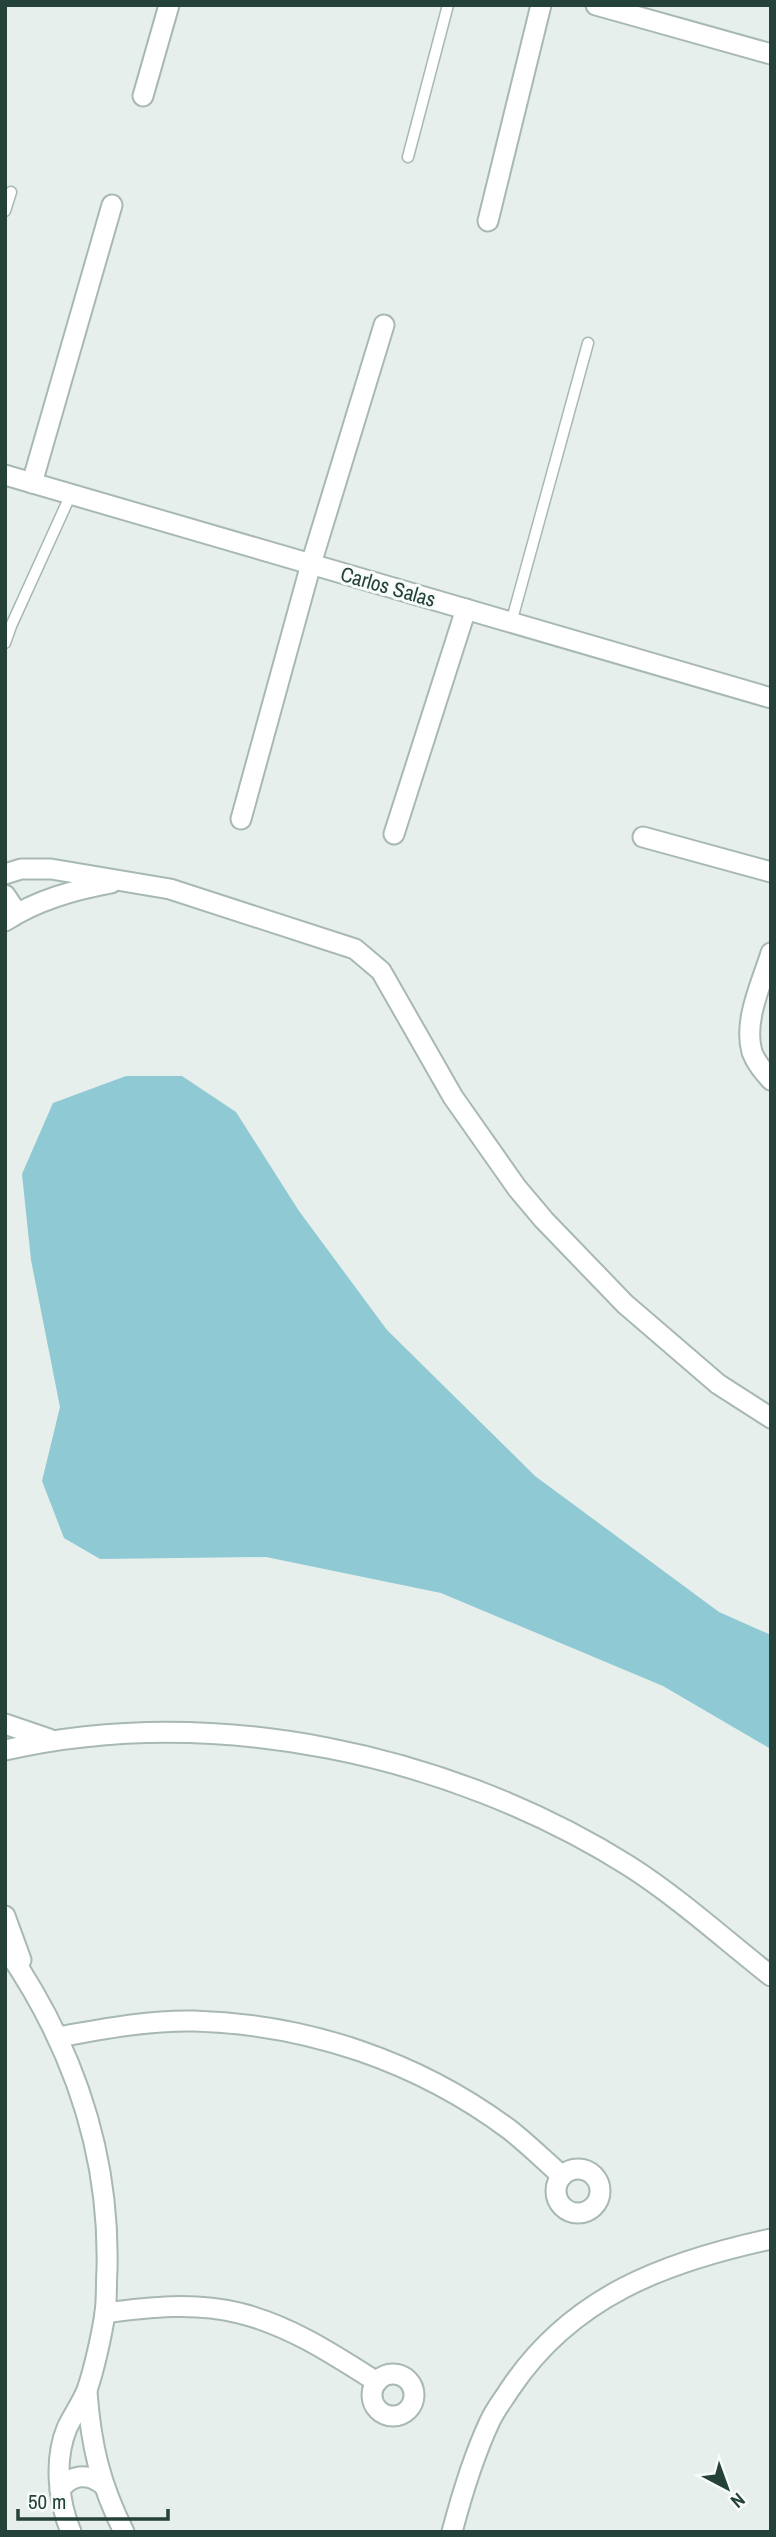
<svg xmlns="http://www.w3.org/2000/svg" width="776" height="2537" font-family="'Archivo Narrow',sans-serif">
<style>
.water{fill:#8ec9d4}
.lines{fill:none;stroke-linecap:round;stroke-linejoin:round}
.lane-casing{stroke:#a8b8b2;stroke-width:13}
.street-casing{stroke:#a8b8b2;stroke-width:23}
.lane{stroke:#fff;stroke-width:10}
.street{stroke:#fff;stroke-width:19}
.labels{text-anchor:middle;stroke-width:6;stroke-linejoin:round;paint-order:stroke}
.street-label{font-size:21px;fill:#24423a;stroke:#f7fbf9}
</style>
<rect width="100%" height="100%" fill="#e6efeb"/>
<path class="water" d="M126,1076h56l54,36 63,99 88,119 148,146 184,136 52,23v114l-108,-63 -222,-93 -175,-36 -166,2 -36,-21 -22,-57 18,-74 -29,-147 -9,-86 31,-71z"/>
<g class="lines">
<defs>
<g id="lane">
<path d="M408,157l40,-152"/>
<path d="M5,211l6,-19"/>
<path d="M511,623l77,-280"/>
<path d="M5,643l6,-17 60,-132"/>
</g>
<g id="street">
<path d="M596,5l175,49"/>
<path d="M143,96l26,-91"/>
<path d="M488,221l53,-216"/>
<path d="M5,475l766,223"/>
<path d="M32,483l80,-278"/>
<path d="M241,819l70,-255 73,-239"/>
<path d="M394,834l72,-225"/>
<path d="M643,837l128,35"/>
<path d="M5,874l16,-5h30l119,20 185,60 26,22 72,126 64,91 27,32 81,84 93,80 53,34"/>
<path d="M5,895l8,12v9"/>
<path d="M5,921c32,-21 69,-31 106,-38"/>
<path d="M771,953c-9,29 -28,68 -19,99 4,11 11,19 19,28"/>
<path d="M5,1724l44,15"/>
<path d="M5,1750c208,-47 444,3 624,116 50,32 95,73 142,110"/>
<path d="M5,1916l16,44"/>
<path d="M5,1947c67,97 105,205 102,323 -1,14 0,29 -2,43 -3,21 -11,57 -18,77 -5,13 -14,25 -20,38 -13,31 -9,73 4,104"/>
<path d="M58,2037c45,-8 90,-17 136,-16 114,3 225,41 316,109 18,14 35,31 52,46"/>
<circle cx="578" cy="2191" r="22"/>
<path d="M105,2313c44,-6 90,-11 134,0 50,12 94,41 138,69"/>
<circle cx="393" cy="2395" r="21"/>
<path d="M87,2392c4,53 13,92 37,140"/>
<path d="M60,2490c11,-16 28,-17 42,-6"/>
<path d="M452,2532c10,-38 21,-75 38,-111 5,-11 13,-21 20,-32 62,-93 155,-127 261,-150"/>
</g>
</defs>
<use href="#lane" class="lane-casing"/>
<use href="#street" class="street-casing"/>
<use href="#lane" class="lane"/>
<use href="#street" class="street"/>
</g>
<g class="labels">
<g class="street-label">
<text transform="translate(388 587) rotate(16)" y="7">Carlos Salas</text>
</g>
</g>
<rect width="776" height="2537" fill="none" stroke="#24423a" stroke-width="14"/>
<g transform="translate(727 2488) rotate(139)" stroke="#f7fbf9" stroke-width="5" paint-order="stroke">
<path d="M0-5L12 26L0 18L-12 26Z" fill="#24423a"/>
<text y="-10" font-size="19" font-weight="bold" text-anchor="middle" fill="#24423a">N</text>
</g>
<path d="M18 2509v10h150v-10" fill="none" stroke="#24423a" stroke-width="3.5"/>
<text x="28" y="2509" font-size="21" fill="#24423a" stroke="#f7fbf9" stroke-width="5" paint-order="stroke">50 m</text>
</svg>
